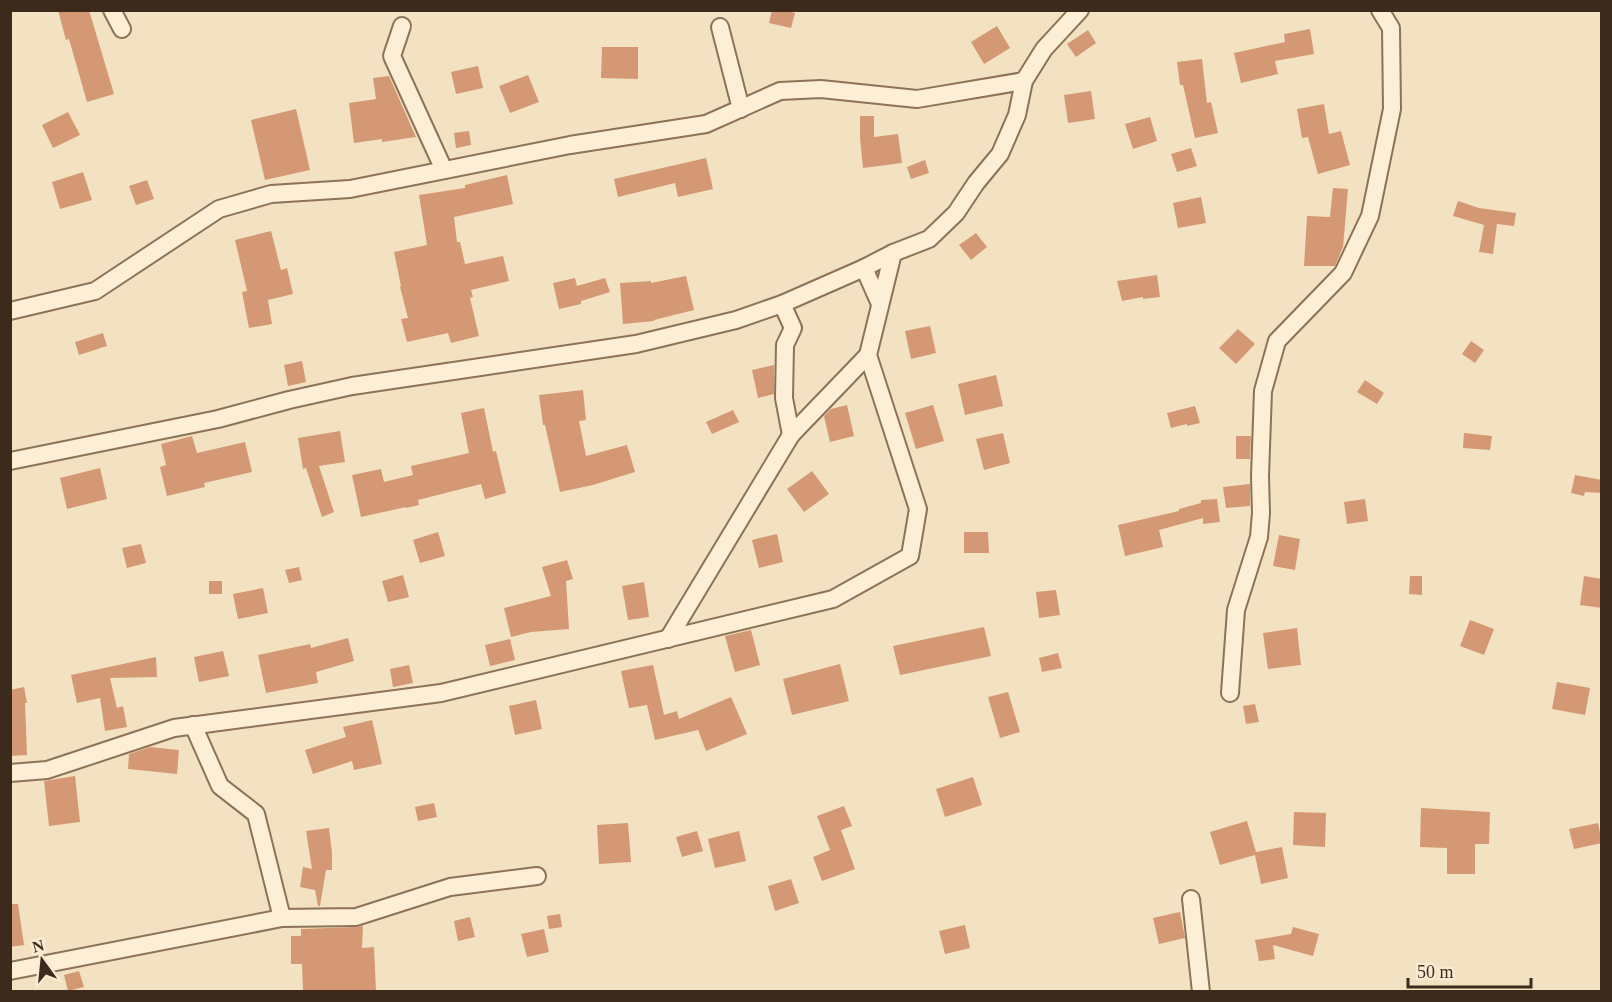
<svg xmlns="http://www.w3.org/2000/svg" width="1612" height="1002" font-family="Georgia,serif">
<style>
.building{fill:#d49874}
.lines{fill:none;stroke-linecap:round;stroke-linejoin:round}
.street-casing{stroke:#8e7257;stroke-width:20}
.street{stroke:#fcefd6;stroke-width:16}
</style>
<rect width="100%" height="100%" fill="#f2e2c2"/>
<g class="building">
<path d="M58,10h31l25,84 -27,8 -18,-63 -3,1z"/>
<path d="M772,10h13l10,3 -4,15 -22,-5z"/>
<path d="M997,26l13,22 -26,16 -13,-22z"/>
<path d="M1310,29l4,25 -39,7 3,13 -37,9 -7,-30 51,-11 -1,-8z"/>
<path d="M1088,30l8,13 -20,14 -9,-13z"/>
<path d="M602,47h36v32l-37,-1z"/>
<path d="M1202,59l5,44 4,-1 7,31 -23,5 -12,-53h-3l-3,-23z"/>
<path d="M478,66l5,22 -27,6 -5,-22z"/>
<path d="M528,75l11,27 -29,11 -11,-27z"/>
<path d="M389,76l27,61 -34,5v-3l-28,4 -5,-40 27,-4 -3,-21z"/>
<path d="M1091,91l4,28 -27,4 -4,-28z"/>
<path d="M1324,104l5,30 12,-3 9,34 -32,9 -10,-37 -6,1 -5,-29z"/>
<path d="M296,109l14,61 -45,10 -14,-60z"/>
<path d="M68,112l12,23 -27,13 -11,-23z"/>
<path d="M860,116h14v21l24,-3 4,29 -39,5 -3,-30z"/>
<path d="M1150,117l7,24 -24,8 -8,-25z"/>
<path d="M469,131l2,14 -15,3 -2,-15z"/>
<path d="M1191,148l6,18 -20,6 -6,-18z"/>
<path d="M706,158l7,31 -35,8 -3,-14 -57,14 -4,-18z"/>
<path d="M925,160l4,13 -18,6 -4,-12z"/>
<path d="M83,172l9,28 -32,9 -8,-27z"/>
<path d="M507,175l6,29 -59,13 3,25h3l5,22 38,-8 6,25 -38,9 2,7 -3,1 9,38 -28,7 -3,-10 -41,9 -6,-23 7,-1 -8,-31 1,-1 -7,-34 33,-7 -8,-50 46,-7v-3z"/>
<path d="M147,180l7,19 -18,6 -7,-19z"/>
<path d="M1333,188l15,1 -5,58 -8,19h-31l3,-50 23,1z"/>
<path d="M1201,197l5,26 -28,5 -5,-25z"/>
<path d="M1458,201l21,7 37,5 -2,13 -17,-2 -4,30 -14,-2 5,-27 -31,-9z"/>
<path d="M271,231l10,39 6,-2 6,26 -25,6 4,24 -23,4 -7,-36 5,-1 -12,-51z"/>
<path d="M976,233l11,14 -16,13 -12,-15z"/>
<path d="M1157,275l3,22 -17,2v-2l-21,4 -5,-20z"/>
<path d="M686,276l8,34 -40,10v1l-31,3 -3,-41 31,-2v2z"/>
<path d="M575,278l2,8 28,-8 5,14 -29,9v3l-22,5 -6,-26z"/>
<path d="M930,326l6,27 -25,6 -6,-28z"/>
<path d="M1238,329l17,15 -19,20 -17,-16z"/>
<path d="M103,333l4,13 -28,9 -4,-13z"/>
<path d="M1471,341l13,9 -9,13 -13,-9z"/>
<path d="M302,361l4,21 -18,4 -4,-21z"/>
<path d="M774,365v29l-16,4 -6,-28z"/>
<path d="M996,375l7,31 -38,9 -7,-31z"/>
<path d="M1365,380l19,13 -7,11 -20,-12z"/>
<path d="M583,390l3,30 -7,1 7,35 41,-11 8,27 -42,13 -33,7 -15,-67h-2l-4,-30z"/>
<path d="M847,405l7,31 -24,6 -6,-26 7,-7z"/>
<path d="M933,405l11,36 -28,8 -11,-36z"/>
<path d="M1195,406l5,17 -13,3v-2l-16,4 -4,-15z"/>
<path d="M484,408l9,44 3,-1 10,42 -21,6 -4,-15 -63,16 1,5 -13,3v-1l-45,10 -9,-42 29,-6 3,13 29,-7 -2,-9 58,-13 -8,-40z"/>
<path d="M733,410l6,12 -27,12 -6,-12z"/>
<path d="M340,431l5,31 -26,4 15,46 -12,5 -16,-49 -3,1 -5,-31z"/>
<path d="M1003,433l7,30 -26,7 -8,-31z"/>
<path d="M1464,433l28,3 -2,14 -27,-2z"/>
<path d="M192,436l5,17 48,-11 7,30 -48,11 1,4 -38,9 -7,-29 6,-2 -5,-21z"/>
<path d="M1236,436h15l-1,23h-14z"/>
<path d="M100,468l7,31 -40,10 -7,-31z"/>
<path d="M812,471l17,23 -25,18 -17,-23z"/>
<path d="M1575,475l27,5v13l-17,-1 -1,4 -13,-3z"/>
<path d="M1250,484v22l-24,2 -3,-21z"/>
<path d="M1217,499l3,23 -17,2v-6l-44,12 4,17 -38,9 -7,-31 61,-14v-2l22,-6v-3z"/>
<path d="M1365,499l3,22 -21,3 -3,-22z"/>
<path d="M438,532l7,24 -25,7 -7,-23z"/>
<path d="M964,532h24l1,21h-25z"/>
<path d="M777,534l6,28 -24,6 -7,-28z"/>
<path d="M1279,535l21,4 -5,31 -22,-4z"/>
<path d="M141,544l5,19 -19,5 -5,-20z"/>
<path d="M567,560l6,19 -7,2 3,48 -38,3 -20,5 -7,-29 47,-12 -9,-29z"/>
<path d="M299,567l3,13 -13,3 -4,-13z"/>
<path d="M403,575l6,22 -21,5 -6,-21z"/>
<path d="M1410,576h12v19l-13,-1z"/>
<path d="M1584,576l18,3v29l-22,-3z"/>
<rect x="209" y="581" width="13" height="13"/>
<path d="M644,582l5,35 -21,3 -6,-34z"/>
<path d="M263,588l5,25 -30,6 -5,-25z"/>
<path d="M1056,590l4,25 -21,3 -3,-26z"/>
<path d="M1470,620l24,9 -10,26 -24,-9z"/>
<path d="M984,627l7,29 -91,19 -7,-29z"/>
<path d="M1297,628l4,37 -33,4 -5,-36z"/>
<path d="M751,630l9,35 -25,7 -10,-36z"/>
<path d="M348,638l6,23 -38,11 2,11 -52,10 -8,-38 52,-11 1,4z"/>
<path d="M510,639l5,21 -25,6 -5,-21z"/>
<path d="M223,651l6,25 -30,6 -5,-25z"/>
<path d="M1058,653l4,15 -20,4 -3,-14z"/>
<path d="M156,657l1,20 -47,1 7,30 6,-2 4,21 -22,4 -5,-33 -23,5 -6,-28z"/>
<path d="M840,664l9,37 -57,14 -9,-36z"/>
<path d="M409,665l4,18 -20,4 -3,-18z"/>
<path d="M653,665l11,50 13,-4 2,8 52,-22 16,37 -41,17 -8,-21 -43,10 -8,-35 -18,3 -8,-37z"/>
<path d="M1557,682l33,6 -5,27 -33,-6z"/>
<path d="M24,687l3,16h-2l2,52 -17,1v-66z"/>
<path d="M1008,692l12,40 -20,6 -12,-41z"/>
<path d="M536,700l6,29 -27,6 -6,-29z"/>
<path d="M1255,704l4,18 -13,2 -3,-18z"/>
<path d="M372,720l10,44 -28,6 -2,-9 -39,13 -8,-24 41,-13 -3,-10z"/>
<path d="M150,747l29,3 -2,24 -49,-5 1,-15z"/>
<path d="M75,776l5,46 -31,4 -5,-45z"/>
<path d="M973,777l9,28 -37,12 -9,-28z"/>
<path d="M434,803l3,14 -19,4 -3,-14z"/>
<path d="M844,806l8,20 -11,4 14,39 -33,12 -9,-24 17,-7 -13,-34z"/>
<path d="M1421,808l69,4 -1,32h-14v30h-28v-26l-27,-1z"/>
<path d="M1294,812l32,1 -1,34 -32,-2z"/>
<path d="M1247,821l9,31 26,-5 6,31 -27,6 -6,-29 -35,10 -10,-33z"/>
<path d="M628,823l3,39 -32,2 -2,-39z"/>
<path d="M1598,823l4,20 -28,6 -5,-20z"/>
<path d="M329,828l3,25v17h-6l-6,36h-2l-3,-16 -15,-3 3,-20 9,2 -6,-38z"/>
<path d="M697,831l6,20 -21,6 -6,-20z"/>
<path d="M739,831l7,30 -31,7 -7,-29z"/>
<path d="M791,879l8,24 -24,8 -7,-25z"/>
<path d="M10,904h8l6,41 -14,2z"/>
<path d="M1180,912l5,26 -26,6 -6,-26z"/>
<path d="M560,914l2,13 -13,2 -2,-13z"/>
<path d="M470,917l5,20 -17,4 -4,-20z"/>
<path d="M965,925l5,23 -25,6 -6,-23z"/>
<path d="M363,926l-1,22 12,-1 2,45h-73l-1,-28h-11v-28h10v-7l55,-2z"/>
<path d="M1293,927l26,7 -6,22 -40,-11 2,14 -16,2 -4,-21 36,-6z"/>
<path d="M544,929l5,23 -22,5 -6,-23z"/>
<path d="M79,971l5,16 -16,4 -4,-16z"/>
</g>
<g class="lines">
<defs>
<g id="street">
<path d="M112,10l10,19"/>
<path d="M402,26l-10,30 52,114"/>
<path d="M720,27l21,82"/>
<path d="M864,268l16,36"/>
<path d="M782,304l11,24 -8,17 -1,53 7,37"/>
<path d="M10,311l85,-20 124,-82 52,-15 79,-5 220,-44 136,-21 74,-33 41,-2 96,10 107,-18"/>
<path d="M10,461l208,-42 71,-19 63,-14 284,-42 100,-24 46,-16 82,-36 29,-15 36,-14 27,-26 20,-30 24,-29 17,-39 7,-34 20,-32 36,-39"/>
<path d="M668,639l123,-204 77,-80"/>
<path d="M1230,693l6,-83 23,-73 2,-24 -1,-37 3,-85 14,-50 66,-68 27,-57 22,-107 -1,-81 -11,-18"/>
<path d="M193,725l27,61 36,28 26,104"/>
<path d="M10,773l37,-3 127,-42 267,-35 392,-94 77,-43 8,-47 -50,-154 25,-102"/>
<path d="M1191,899l10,93"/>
<path d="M10,971l272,-53 74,-1 94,-30 87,-11"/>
</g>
</defs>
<use href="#street" class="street-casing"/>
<use href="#street" class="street"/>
</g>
<rect width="1612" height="1002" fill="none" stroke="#3c2b1c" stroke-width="24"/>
<g transform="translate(42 960) rotate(345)" stroke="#f9ecd2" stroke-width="4.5" paint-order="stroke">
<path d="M0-4.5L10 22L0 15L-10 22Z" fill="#3c2b1c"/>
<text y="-9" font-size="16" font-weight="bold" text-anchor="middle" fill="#3c2b1c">N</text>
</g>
<path d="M1408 978v9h123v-9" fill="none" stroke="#3c2b1c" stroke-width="3"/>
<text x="1417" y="978" font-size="18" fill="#3c2b1c" stroke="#f9ecd2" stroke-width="4.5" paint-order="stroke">50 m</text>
</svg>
